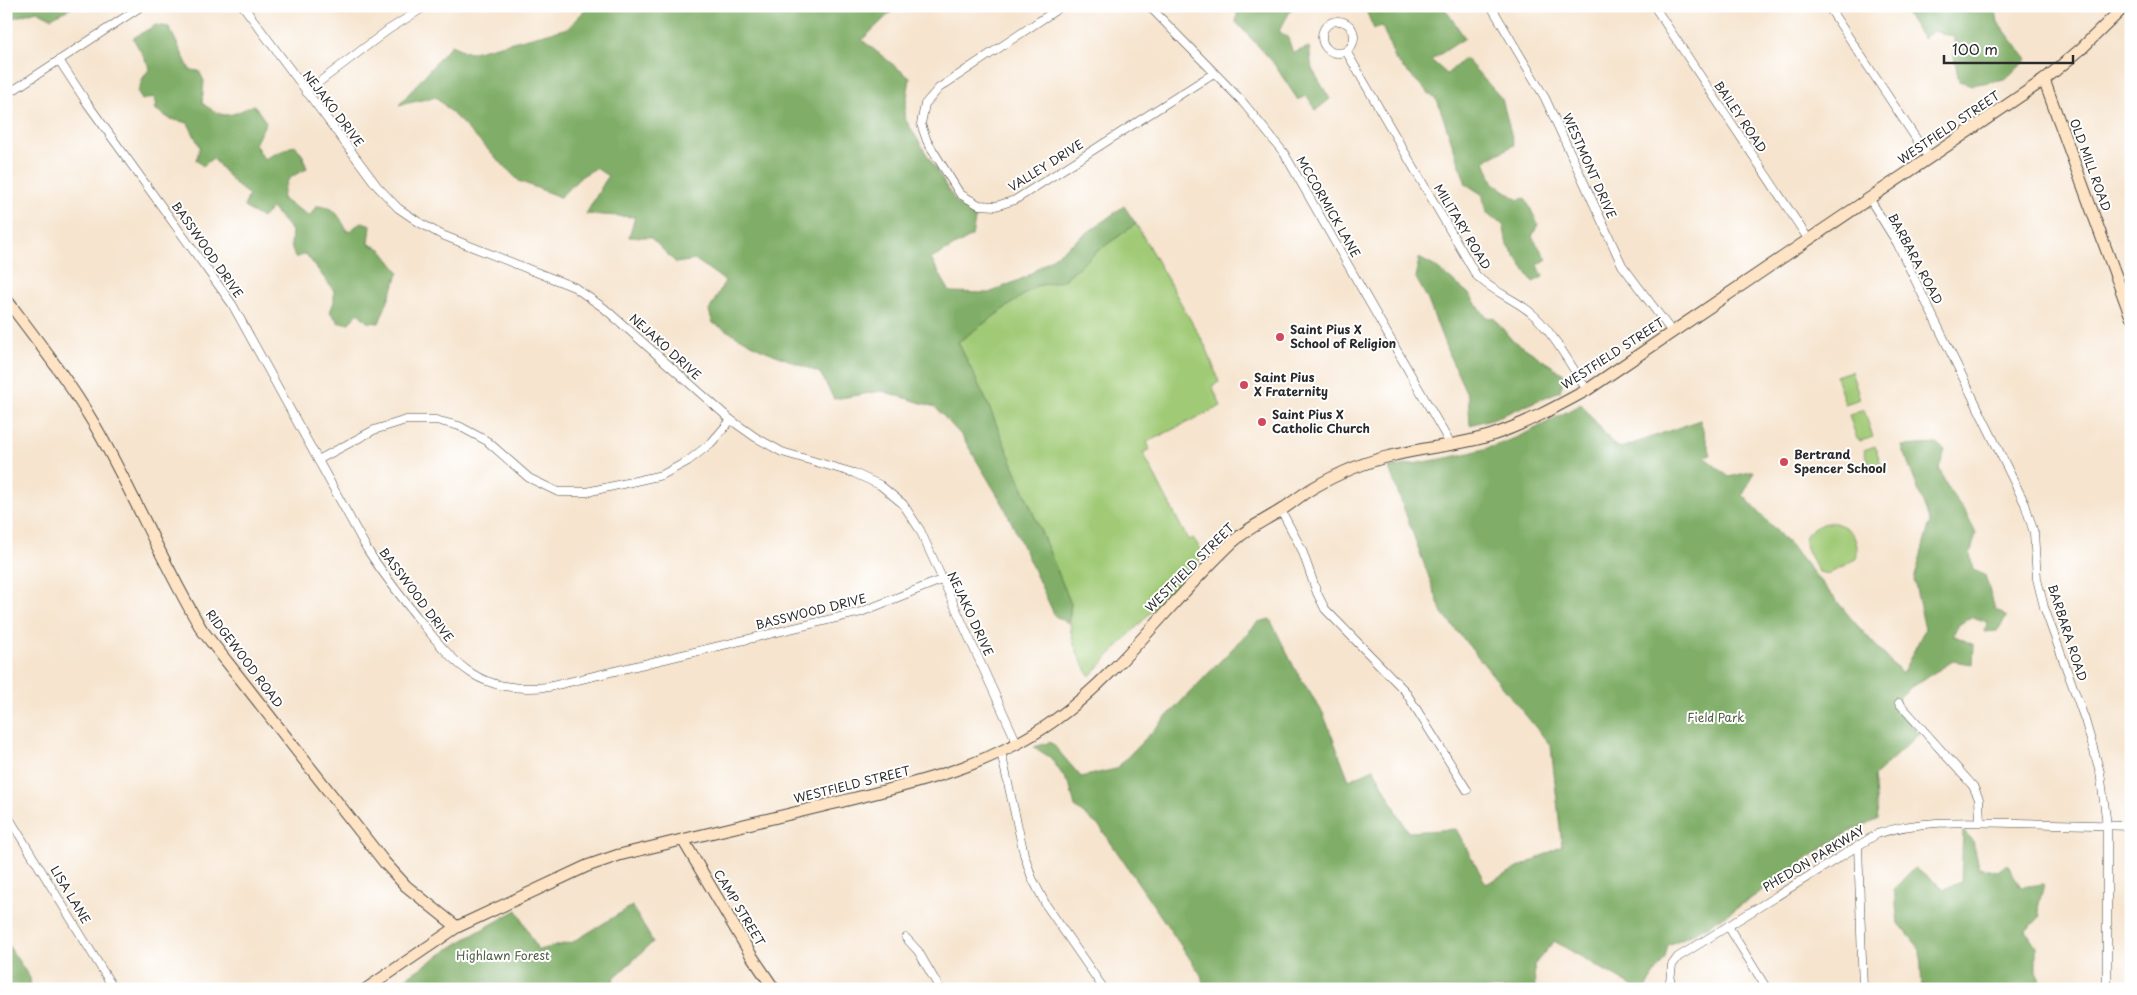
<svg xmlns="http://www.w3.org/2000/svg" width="2137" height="995" font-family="'Playpen Sans',sans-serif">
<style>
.green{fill:#a0ca76;stroke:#667a50}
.forest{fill:#80ae67;stroke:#566c49}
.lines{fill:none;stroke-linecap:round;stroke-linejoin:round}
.street-casing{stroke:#494743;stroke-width:9}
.secondary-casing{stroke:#494743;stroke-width:13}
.street{stroke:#fff;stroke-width:8}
.secondary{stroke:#fee4c5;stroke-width:11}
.poi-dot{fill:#d1495b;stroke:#fff;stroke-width:2}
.labels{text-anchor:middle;stroke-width:4;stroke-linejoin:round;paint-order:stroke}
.street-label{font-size:12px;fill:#2b2b2b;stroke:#fff}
.poi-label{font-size:12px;font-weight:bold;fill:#2b2b2b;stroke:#fff;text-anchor:start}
.park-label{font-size:12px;fill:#4e5b42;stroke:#fff}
</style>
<rect width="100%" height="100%" fill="#fff"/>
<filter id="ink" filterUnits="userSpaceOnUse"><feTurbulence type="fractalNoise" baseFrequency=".02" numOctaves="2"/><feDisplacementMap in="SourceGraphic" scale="10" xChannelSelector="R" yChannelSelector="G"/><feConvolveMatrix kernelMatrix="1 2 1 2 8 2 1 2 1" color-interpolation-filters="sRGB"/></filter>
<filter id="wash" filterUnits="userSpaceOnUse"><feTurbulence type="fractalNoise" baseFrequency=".0096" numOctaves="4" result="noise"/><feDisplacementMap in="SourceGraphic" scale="20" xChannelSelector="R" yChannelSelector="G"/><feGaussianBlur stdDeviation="1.12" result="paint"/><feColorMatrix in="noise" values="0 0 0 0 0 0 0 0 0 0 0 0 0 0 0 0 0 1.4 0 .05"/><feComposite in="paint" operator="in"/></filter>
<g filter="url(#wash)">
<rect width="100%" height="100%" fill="#f6e4ce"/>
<g class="green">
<path d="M1136,224l71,125 12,33 -7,4 9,20 -74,36 3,7 -7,4 45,87 5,-2 12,17 -115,121c-15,-24 -23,-43 -19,-72l-84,-202 -29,-60 78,-56 26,-5 37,-31z"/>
<path d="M1851,371l9,28 -15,5 -9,-28z"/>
<path d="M1864,410l9,27 -12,4 -4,-2 -8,-24z"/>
<path d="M1875,446l7,21 -12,3 -6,-20z"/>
<path d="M1830,522c20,3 31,17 26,37l-27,15 -10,-2c-15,-25 -26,-40 11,-50z"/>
</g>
<g class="forest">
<path d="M19,6h56l-24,12 -14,-7 -31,9v-10z"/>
<path d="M589,6h308l-35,34 48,38 -6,39 53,87 19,11 -4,21 -41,23 19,33 39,1 37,-16 98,-71 12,18 -37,26 -37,31 -26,5 -78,56 29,60 84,202 -3,19 -13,-7 -51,-110 -42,-70 -27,-29 -53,-16 -48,8 -14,-26 -61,-25 -46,-25 -4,-12 16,-30 -29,-21 -20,3 -26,-26h-21l6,-20 -49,-3 22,-38 -12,-8 -14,8 -22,21 -41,-16 -83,-84 -37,8 52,-60 18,8 99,-25z"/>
<path d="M1243,6h57l-8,2 -13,23 9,7 5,15 16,-6 3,22 18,30 -14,11 -9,-14 -9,4 -26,-39 -36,-39 2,-13z"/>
<path d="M1364,6h79l22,32 -34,22 16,14 18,-16 37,41 12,46 -29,16 8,21 25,18 7,-2 13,26 -6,13 15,22 -9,6 5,12 -10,5 -26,-38 -4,-21c-16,-5 -19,-12 -20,-28l-17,-11 -28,-82 -42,-41 -14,-35 -8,3z"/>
<path d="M1901,6h94l3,16 29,38 -22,19 -33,6 -13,-4 -5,-24v-20l-21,-6 -10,8z"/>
<path d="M156,25l13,2 21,43 9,1 5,10 -2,22c24,18 26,13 52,2l12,17 -11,22 9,15 31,-14 8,11 4,13c-18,8 -22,10 -25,30l28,17 6,-10c21,0 22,10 32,26l14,-10 9,3 -2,19 12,5 18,23 -20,51 -12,-1 -9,-9 -9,10h-10l-9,-11 4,-10v-11l-28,-37 -11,4 -4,-13 1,-14 -20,-23 -10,10 -18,-11 5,-12 -13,-10 -23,-27 -10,8 -7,-6 4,-13 -12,-24 -18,-4 -15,-10 2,-5 -4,-7 -11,3 -4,-8 5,-14 7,-10 -17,-30z"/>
<path d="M1419,258l15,8 34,27 18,24 8,1 16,20 55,37 -5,16 -62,26 -28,8 -2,-29 -19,-41 -22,-57 -11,-20z"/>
<path d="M1581,404l33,41 7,3 79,-28 11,35 -7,2 25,20 25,-6 -11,24 55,59 57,69 47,51 23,-45 -11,-49 16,-58 -28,-76 35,-2 8,6 -6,18 10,22 17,23 10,21 -6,20 3,16 12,5 10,34 12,8 -10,14 -12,1 2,-10 -14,-5 -15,8 -5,10 21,10 -1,19 -20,-3 -42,26 -18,16 26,31 -45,42 4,43c-13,6 -28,12 -41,20 -56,35 -107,81 -169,106l-3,13 -20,31h-8l-83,-48 -20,24 1,24h-331l-3,-14 -101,-148 -25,-20 -5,-21 -19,-28 -17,-11 17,-5 30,35 35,-8 142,-147 12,-3 26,52 27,42 26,67 25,-11 34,63 48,-3 30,55 76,-38 -11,-100 -109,-133 -53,-145c35,-6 71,-11 105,-22 31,-10 59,-27 87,-42z"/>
<path d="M1963,831l10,10 6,26 19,4 9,-7 14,23 23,-3 -6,24 2,9 -14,14 10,15v26l8,17h-122l-2,-40 -22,-27 -4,-33 20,-21 31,21 16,-7z"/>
<path d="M632,906l21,36 -38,35 -6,12h-220l69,-46 59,-33 21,40 35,-8z"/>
<path d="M6,942l24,36 1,11h-25z"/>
</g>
</g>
<g filter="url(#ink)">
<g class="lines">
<defs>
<g id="street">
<path d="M243,6l134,180 21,22 22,15 22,12 132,52 30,21 127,112 24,17 27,15 72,21 26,12 23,19 17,26 97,213"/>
<path d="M1062,6l-123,82 -14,16 -4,20 6,17 33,53 19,11 17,1 19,-6 199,-127"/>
<path d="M1149,6l92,94 43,53 167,292"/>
<path d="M1491,6l54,92 77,167 50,67"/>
<path d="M1654,6l155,234"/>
<path d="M1828,6l101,152"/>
<circle cx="1338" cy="37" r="16"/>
<path d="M1346,51l130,224c15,16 37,23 54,37 21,16 42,56 57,78"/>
<path d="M59,60l28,43 145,201 135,245c15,24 33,46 50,68 40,50 62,77 131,70l313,-75 80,-32"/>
<path d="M306,92l82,-62 38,-24"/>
<path d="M6,95l136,-89"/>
<path d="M1869,198l28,45 128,261 9,29 3,46 7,28 41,113 15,52 7,53v164"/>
<path d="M318,460l56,-30 32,-10h30l23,6 28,15 42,37 29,14h29l75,-17 26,-14 23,-18 20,-23"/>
<path d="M1281,510l21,40 15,43 8,16 80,82 62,99"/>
<path d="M1899,703l74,83 6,13 1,23"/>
<path d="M1001,752l23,102 8,24 14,27 58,84"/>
<path d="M6,813l108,176"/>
<path d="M1858,845l5,144"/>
<path d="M1728,926l39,63"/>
<path d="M906,938l12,13 22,38"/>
<path d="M1669,989l3,-24 6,-8 199,-123c45,-15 93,-12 139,-11 38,1 77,2 115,3"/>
</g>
<g id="secondary">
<path d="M2044,80l87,237"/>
<path d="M6,299c31,41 62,81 88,125 39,67 68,139 108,206l183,233 21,23 51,41"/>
<path d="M683,840l68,115 23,34"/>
<path d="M366,989l91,-62 130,-61 32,-11c68,-16 136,-33 204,-49 81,-20 164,-37 232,-86 69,-50 118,-123 180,-180 16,-14 29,-19 46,-30 11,-7 20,-15 32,-22 24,-14 54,-27 82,-33 32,-8 65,-10 97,-20 33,-11 64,-28 95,-45l457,-310 37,-31 44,-43"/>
</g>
</defs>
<use href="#street" class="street-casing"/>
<use href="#secondary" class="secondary-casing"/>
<use href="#street" class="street"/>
<use href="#secondary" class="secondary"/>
</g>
</g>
<g class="poi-dot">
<circle cx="1280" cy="337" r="5"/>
<circle cx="1244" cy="385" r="5"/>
<circle cx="1262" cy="422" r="5"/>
<circle cx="1784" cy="462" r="5"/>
</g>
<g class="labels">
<g class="street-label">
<text transform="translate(333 109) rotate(53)" y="4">NEJAKO DRIVE</text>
<text transform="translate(1740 117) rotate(56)" y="4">BAILEY ROAD</text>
<text transform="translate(1949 128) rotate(-34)" y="4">WESTFIELD STREET</text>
<text transform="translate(2090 165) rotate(70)" y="4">OLD MILL ROAD</text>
<text transform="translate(1046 166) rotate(-32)" y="4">VALLEY DRIVE</text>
<text transform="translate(1589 166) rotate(66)" y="4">WESTMONT DRIVE</text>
<text transform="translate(1328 207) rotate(60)" y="4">MCCORMICK LANE</text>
<text transform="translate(1462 227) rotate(59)" y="4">MILITARY ROAD</text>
<text transform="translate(207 250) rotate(55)" y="4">BASSWOOD DRIVE</text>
<text transform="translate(1915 259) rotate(62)" y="4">BARBARA ROAD</text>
<text transform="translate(665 347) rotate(42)" y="4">NEJAKO DRIVE</text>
<text transform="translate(1613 354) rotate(-33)" y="4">WESTFIELD STREET</text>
<text transform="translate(1190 568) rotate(-45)" y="4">WESTFIELD STREET</text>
<text transform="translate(416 595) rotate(53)" y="4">BASSWOOD DRIVE</text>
<text transform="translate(811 612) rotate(-14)" y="4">BASSWOOD DRIVE</text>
<text transform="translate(970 614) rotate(65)" y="4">NEJAKO DRIVE</text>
<text transform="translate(2067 633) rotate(72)" y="4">BARBARA ROAD</text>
<text transform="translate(244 659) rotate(53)" y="4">RIDGEWOOD ROAD</text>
<text transform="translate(852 785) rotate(-14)" y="4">WESTFIELD STREET</text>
<text transform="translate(1814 859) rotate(-31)" y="4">PHEDON PARKWAY</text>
<text transform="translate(70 895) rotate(59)" y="4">LISA LANE</text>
<text transform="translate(739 908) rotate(59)" y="4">CAMP STREET</text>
</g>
<g class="poi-label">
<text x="1290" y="334">Saint Pius X<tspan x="1290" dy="14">School of Religion</tspan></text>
<text x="1254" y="382">Saint Pius<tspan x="1254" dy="14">X Fraternity</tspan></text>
<text x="1272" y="419">Saint Pius X<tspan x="1272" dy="14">Catholic Church</tspan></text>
<text x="1794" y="459">Bertrand<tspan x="1794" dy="14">Spencer School</tspan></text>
</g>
<g class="park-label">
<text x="1716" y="722">Field Park</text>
<text x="503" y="960">Highlawn Forest</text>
</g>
</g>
<rect width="2137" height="995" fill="none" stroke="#fff" stroke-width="25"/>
<path d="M1944 55v8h129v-8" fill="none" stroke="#2b2b2b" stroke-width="2.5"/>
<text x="1952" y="55" font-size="15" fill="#2b2b2b" stroke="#ffffff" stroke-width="4" paint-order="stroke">100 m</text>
</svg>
